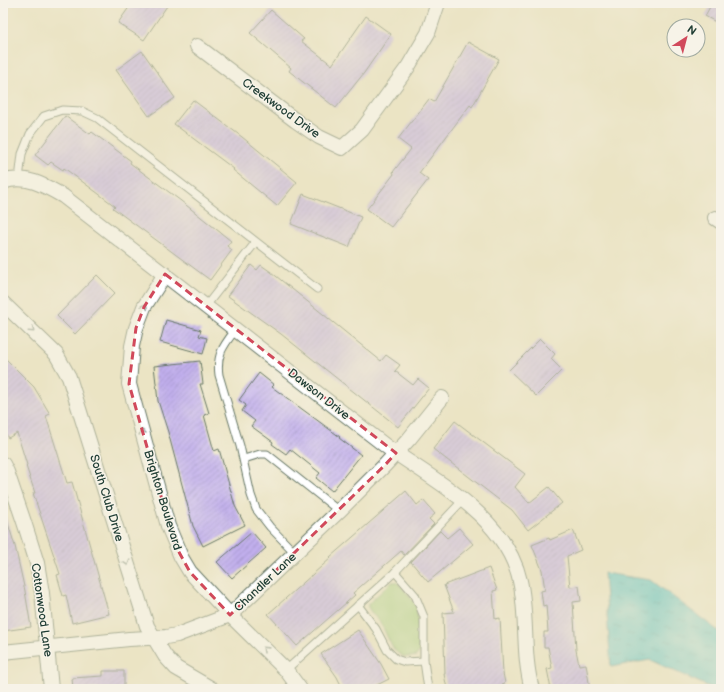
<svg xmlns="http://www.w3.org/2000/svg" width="724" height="692" font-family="'Balsamiq Sans',sans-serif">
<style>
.green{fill:#a3ce7b;stroke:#618658}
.water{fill:url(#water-ripples);stroke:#3a807f}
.building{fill:url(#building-hatch)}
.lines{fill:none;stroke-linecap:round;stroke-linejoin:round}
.lane-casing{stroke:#676;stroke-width:9}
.street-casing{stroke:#676;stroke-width:16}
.lane{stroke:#fff;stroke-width:7}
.street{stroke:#fff;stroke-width:14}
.oneway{stroke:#8f9e9a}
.marked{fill:none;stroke:#d1495b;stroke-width:3;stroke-dasharray:8 5;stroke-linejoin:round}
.labels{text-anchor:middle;stroke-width:3;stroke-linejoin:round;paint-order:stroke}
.street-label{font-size:12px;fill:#1f3d34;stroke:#f7f3e8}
</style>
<defs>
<pattern id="water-ripples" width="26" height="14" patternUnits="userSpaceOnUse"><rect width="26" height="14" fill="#56c4ca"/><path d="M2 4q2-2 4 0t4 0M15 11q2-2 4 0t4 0" fill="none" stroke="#47a0a5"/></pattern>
<pattern id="building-hatch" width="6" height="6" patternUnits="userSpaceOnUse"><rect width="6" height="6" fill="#c1afed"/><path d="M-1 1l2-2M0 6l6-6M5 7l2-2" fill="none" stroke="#9c90c1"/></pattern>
</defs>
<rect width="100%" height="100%" fill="#f7f3e8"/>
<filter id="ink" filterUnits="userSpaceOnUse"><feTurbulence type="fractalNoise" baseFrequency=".025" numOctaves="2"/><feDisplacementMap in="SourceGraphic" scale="8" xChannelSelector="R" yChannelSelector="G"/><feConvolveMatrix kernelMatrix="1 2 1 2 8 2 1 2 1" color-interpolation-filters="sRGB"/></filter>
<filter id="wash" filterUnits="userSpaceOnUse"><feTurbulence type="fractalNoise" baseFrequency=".012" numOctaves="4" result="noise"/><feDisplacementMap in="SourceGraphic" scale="16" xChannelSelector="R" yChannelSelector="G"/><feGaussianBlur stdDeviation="0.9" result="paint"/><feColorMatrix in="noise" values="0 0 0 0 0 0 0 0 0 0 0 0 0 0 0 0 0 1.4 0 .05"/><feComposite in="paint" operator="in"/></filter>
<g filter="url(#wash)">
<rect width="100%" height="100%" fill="#ebe4c4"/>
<path class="green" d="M392,582h4l5,4 12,15 4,7 2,44 -3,4c-24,6 -26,-18 -36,-34 -4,-5 -9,-9 -12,-15v-3z"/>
<path class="water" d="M604,573l47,7 70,53v56h-7l-64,-29 -39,7z"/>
<g id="blocks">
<g class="building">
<path d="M132,3h37l-25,37 -26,-17z"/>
<path d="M712,3h9v22l-16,-9z"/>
<path d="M271,10l33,29 -3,2 31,24 34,-49 25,18 -27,39 -28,35 -47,-37 2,-3 -41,-35z"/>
<path d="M468,42l31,17 -27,48 -2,-2 -51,68 9,7 -37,47 -24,-18 27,-35 -1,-2 18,-23 -13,-10 31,-40 5,3z"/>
<path d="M142,51l33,47 -26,18 -33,-46z"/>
<path d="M193,100l49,37 55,45 -20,24 -44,-36 1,-1 -60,-45z"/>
<path d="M65,116l25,18 2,-2 39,29 -1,2 51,38 50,40 -4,5 5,4 -22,30 -97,-72 2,-2 -51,-38 -1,2 -12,-8 -3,3 -13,-10z"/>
<path d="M303,194l58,23 -12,30 -58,-23z"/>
<path d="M251,265l6,5 4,-5 10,7 110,89 5,-6 14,10 -5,6 18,14 5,-6 11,9 -31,39 -117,-93 -53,-38z"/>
<path d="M97,275l18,18 -40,41 -18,-18z"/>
<path d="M166,320l35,10 -2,6 8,2 -4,16 -43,-12z"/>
<path d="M540,339l15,15 -4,5 11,11 -26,26 -27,-26z"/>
<path d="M3,356l31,31 16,27 -4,2 21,67 5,-1 37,132 -37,9 -6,-28 -3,1 -6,-21 3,-1 -27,-81h2l-9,-27 1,-1 -10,-32 -9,5 -5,-9z"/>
<path d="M200,361l3,23h-3l9,29 -5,2 10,36 5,-2 16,57 10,19 -42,21 -10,-20 -25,-94 -10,-31 -4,-35z"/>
<path d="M259,373l15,12 -2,2 68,50 -1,1 22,17 -29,36 -16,-13 4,-5 -30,-24 -4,5 -14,-10 1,-2 -22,-16 4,-5 -13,-10 4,-6 -7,-5z"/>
<path d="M455,421l70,53 -10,13 14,16 20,-16 13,16 -34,27 -16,-20 -79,-61z"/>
<path d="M406,491l11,14 6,-5 12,14 -6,5 5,5 -30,31 -3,-4 -48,42 2,2 -58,51 -29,-32 63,-56 -1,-1z"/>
<path d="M3,517h3l9,29 10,45 6,36 -28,4z"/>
<path d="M459,528l14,16 -45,38 -17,-20 29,-31 7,7z"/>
<path d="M573,530l8,20 -14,6 3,31 9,-1 2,15 -8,1 3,48 3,15 7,-1 4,25h-39l-4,-20 5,-1 -4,-21h-4v-15h4l-2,-27 -3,1 -2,-15 4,-1 -3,-20 -10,-25 17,-7 1,2z"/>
<path d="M252,532l14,16 -34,30 -15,-16z"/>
<path d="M489,568l8,22 -4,1 2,28 5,-1 3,55 2,10 -3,1 1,5h-56l-3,-15h1l-2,-61 11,-1 -10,-27z"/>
<path d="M358,630l23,34 8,15 -20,10h-26l-6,-12 -16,-23z"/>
<path d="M103,671h21v18h-51l-1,-11 31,-2z"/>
</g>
</g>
</g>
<g filter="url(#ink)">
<use href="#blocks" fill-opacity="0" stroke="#676" stroke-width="1"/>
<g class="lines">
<defs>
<g id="lane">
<path d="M19,179l3,-25 8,-20 14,-18 18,-6 20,1 15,7 220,171"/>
<path d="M206,306l49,-63"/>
<path d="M236,329c-12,16 -20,25 -17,46l21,71 11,49 5,14 14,18 25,26"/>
<path d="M244,459l16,-5h7l72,57"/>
<path d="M395,572l20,23 9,22v44l4,28"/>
<path d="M358,605l18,24 11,21 9,9 9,3 19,-1"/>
<path d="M286,670l109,-98 68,-72"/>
</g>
<g id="street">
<path d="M197,46l99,75 23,16 23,11 20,-18 46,-63 20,-34 10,-30"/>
<path d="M3,182c22,-8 41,3 60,14l324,251c48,34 119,70 133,134 8,35 2,73 12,108"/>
<path d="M715,218l6,4"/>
<path d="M165,274l-21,33 -8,21 -4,18 -3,38 39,142 13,31 9,15 40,43 56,55 14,19"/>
<path d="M3,303l53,51 13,23 78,249 18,30 11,12 36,21"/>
<path d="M3,464l4,8 17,50 13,41 5,30 9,96"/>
<path d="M3,652l126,-13 37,-2 11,-2 53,-20 109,-104 46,-46 24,-26 33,-41"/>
</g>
</defs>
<use href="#lane" class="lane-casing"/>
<use href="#street" class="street-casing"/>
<use href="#lane" class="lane"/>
<use href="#street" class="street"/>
</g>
<defs><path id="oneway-chevron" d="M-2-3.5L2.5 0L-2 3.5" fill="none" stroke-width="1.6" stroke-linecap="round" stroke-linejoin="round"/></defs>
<g class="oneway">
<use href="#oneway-chevron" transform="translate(145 306) rotate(-63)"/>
<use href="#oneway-chevron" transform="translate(32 330) rotate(43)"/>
<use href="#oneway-chevron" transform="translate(142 432) rotate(-106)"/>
<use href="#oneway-chevron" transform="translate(127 563) rotate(73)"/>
<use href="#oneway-chevron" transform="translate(265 649) rotate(-136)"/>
</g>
</g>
<path d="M0 0H724V692H0ZM165,274l231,179 -11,12 -155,150 -40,-43 -15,-27 -46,-161 7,-56 8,-21z" fill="#ebe4c4" fill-opacity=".55" fill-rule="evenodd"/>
<path class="marked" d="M165,274l231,179 -11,12 -155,150 -40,-43 -15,-27 -46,-161 7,-56 8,-21z"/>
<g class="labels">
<g class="street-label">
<text transform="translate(281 108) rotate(36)" y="4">Creekwood Drive</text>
<text transform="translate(319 394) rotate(38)" y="4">Dawson Drive</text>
<text transform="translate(107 498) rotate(73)" y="4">South Club Drive</text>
<text transform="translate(163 500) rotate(73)" y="4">Brighton Boulevard</text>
<text transform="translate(265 582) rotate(-43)" y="4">Chandler Lane</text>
<text transform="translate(42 610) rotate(82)" y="4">Cottonwood Lane</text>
</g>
</g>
<rect width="724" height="692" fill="none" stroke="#f7f3e8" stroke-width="16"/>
<g transform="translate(686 38) rotate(36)"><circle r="19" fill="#f7f3e8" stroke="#a1aaa0"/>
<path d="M0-3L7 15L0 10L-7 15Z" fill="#d1495b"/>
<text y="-6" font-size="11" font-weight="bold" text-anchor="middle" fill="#1f3d34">N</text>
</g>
</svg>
